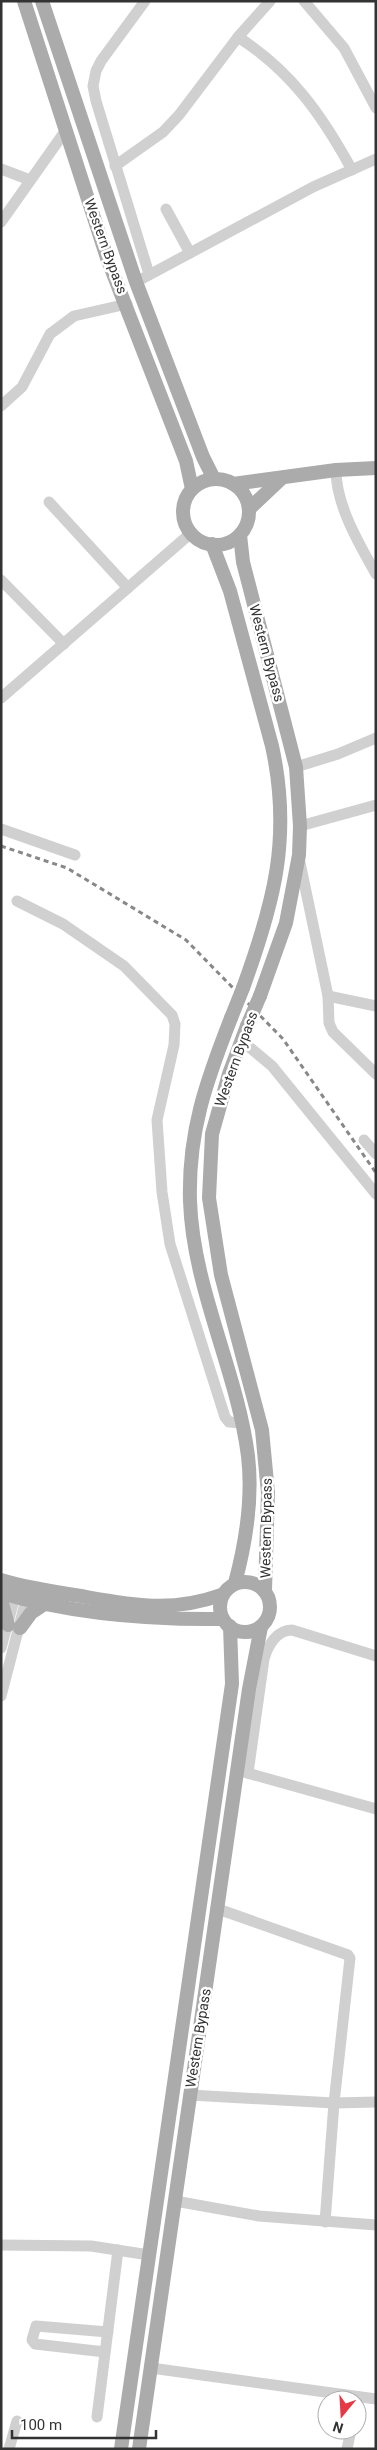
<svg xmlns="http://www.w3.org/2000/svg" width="377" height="2450" font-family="Roboto,sans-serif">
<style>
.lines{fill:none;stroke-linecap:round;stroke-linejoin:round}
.minor{stroke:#d0d0d0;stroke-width:11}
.major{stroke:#ababab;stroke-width:14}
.rail{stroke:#888;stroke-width:3;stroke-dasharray:5 4;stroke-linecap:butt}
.major-bridge{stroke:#ababab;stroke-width:14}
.labels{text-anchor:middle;stroke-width:5;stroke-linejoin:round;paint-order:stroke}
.street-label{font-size:14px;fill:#333;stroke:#fff}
</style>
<rect width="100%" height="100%" fill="#fff"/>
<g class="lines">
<g class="minor">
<path d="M145,1l-44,60 -5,10 -3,15 3,15 53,173"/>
<path d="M304,1l40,47 32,60"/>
<path d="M238,37c53,34 84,78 114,133"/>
<path d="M115,166l48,-34 16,-17 59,-78 32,-36"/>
<path d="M1,169l29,11"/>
<path d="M166,209l24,44"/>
<path d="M1,222l65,-92"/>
<path d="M136,282l177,-95 63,-28"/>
<path d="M1,406l21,-19 28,-53 24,-18 53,-12"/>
<path d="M336,470c0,35 23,74 40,104"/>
<path d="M49,502l79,86"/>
<path d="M1,580l63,64"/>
<path d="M1,698l190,-165"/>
<path d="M296,767l42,-13 38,-16"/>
<path d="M300,826l76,-21"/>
<path d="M1,829l74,26"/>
<path d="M299,858l29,138 1,27 4,9 43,42"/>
<path d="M17,901l46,23 61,42 48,49 3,9 -1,21 -17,75 5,72 8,52 55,173 4,5 13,1"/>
<path d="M328,996l48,10"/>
<path d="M242,1041l30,25 104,128"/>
<path d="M364,1140l12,14"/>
<path d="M1,1648l16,-59"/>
<path d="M1,1696l27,-104"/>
<path d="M240,1771l136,38"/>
<path d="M248,1773l16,-114c4,-14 13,-29 28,-29l84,26"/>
<path d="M218,1909l130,46 2,3 -16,145 -9,119"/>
<path d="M190,2095l144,8 42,-1"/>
<path d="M175,2201l84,15 117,9"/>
<path d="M1,2245l90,1 58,9"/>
<path d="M105,2352l-70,-8 -3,-4 4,-14 72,6"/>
<path d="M151,2368l225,31"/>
<path d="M97,2417l21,-167"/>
<path d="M9,2449l8,-28"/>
<path d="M347,2449l4,-19"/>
</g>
<g class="major">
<path d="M24,1l83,257 79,203 6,28"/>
<path d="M42,1l94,281 67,175 11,22"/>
<circle cx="216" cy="512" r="33"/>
<path d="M233,484l103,-14 40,-2"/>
<path d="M249,509l33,-31"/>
<path d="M240,535l3,27 53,205 4,59 -1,29 -13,68 -26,73"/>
<path d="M212,544l18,47 42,155c20,91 2,157 -29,242"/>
<path d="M231,1018c-25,64 -43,114 -41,183 3,88 47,169 58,255 5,42 -2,86 -13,127"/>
<path d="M247,1026l-18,48 -17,60 -3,64 12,77 41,155 6,63 -3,97"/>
<path d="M1,1580c26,8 53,12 80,16 51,9 90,17 140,-1"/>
<circle cx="245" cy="1607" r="25"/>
<path d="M1,1593c72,21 148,27 222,26"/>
<path d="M1,1600l7,25"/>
<path d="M20,1628l11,-15 15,-10"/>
<path d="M121,2449l111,-765 -2,-58"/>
<path d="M139,2449l110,-760 12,-62"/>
</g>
<path class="rail" d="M1,846l66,22 119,72 97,99 93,134"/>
<g class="major-bridge">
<path d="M231,1018l12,-30"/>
<path d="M247,1026l13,-30"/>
</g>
</g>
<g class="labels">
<g class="street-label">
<text transform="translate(106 246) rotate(70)" y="5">Western Bypass</text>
<text transform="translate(267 653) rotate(75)" y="5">Western Bypass</text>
<text transform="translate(236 1059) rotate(-70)" y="5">Western Bypass</text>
<text transform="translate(266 1528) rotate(-89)" y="5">Western Bypass</text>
<text transform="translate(198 2038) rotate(-81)" y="5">Western Bypass</text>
</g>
</g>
<rect width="377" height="2450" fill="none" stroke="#333333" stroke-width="5"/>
<g transform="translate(342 2415) rotate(198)"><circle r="24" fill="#ffffff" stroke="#adadad"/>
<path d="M0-4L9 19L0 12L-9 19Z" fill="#e63946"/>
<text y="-8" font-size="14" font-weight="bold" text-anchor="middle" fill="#333333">N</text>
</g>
<path d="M12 2430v8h144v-8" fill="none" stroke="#333333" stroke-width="2.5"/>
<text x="20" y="2430" font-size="15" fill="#333333" stroke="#ffffff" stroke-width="4" paint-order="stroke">100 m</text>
</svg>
